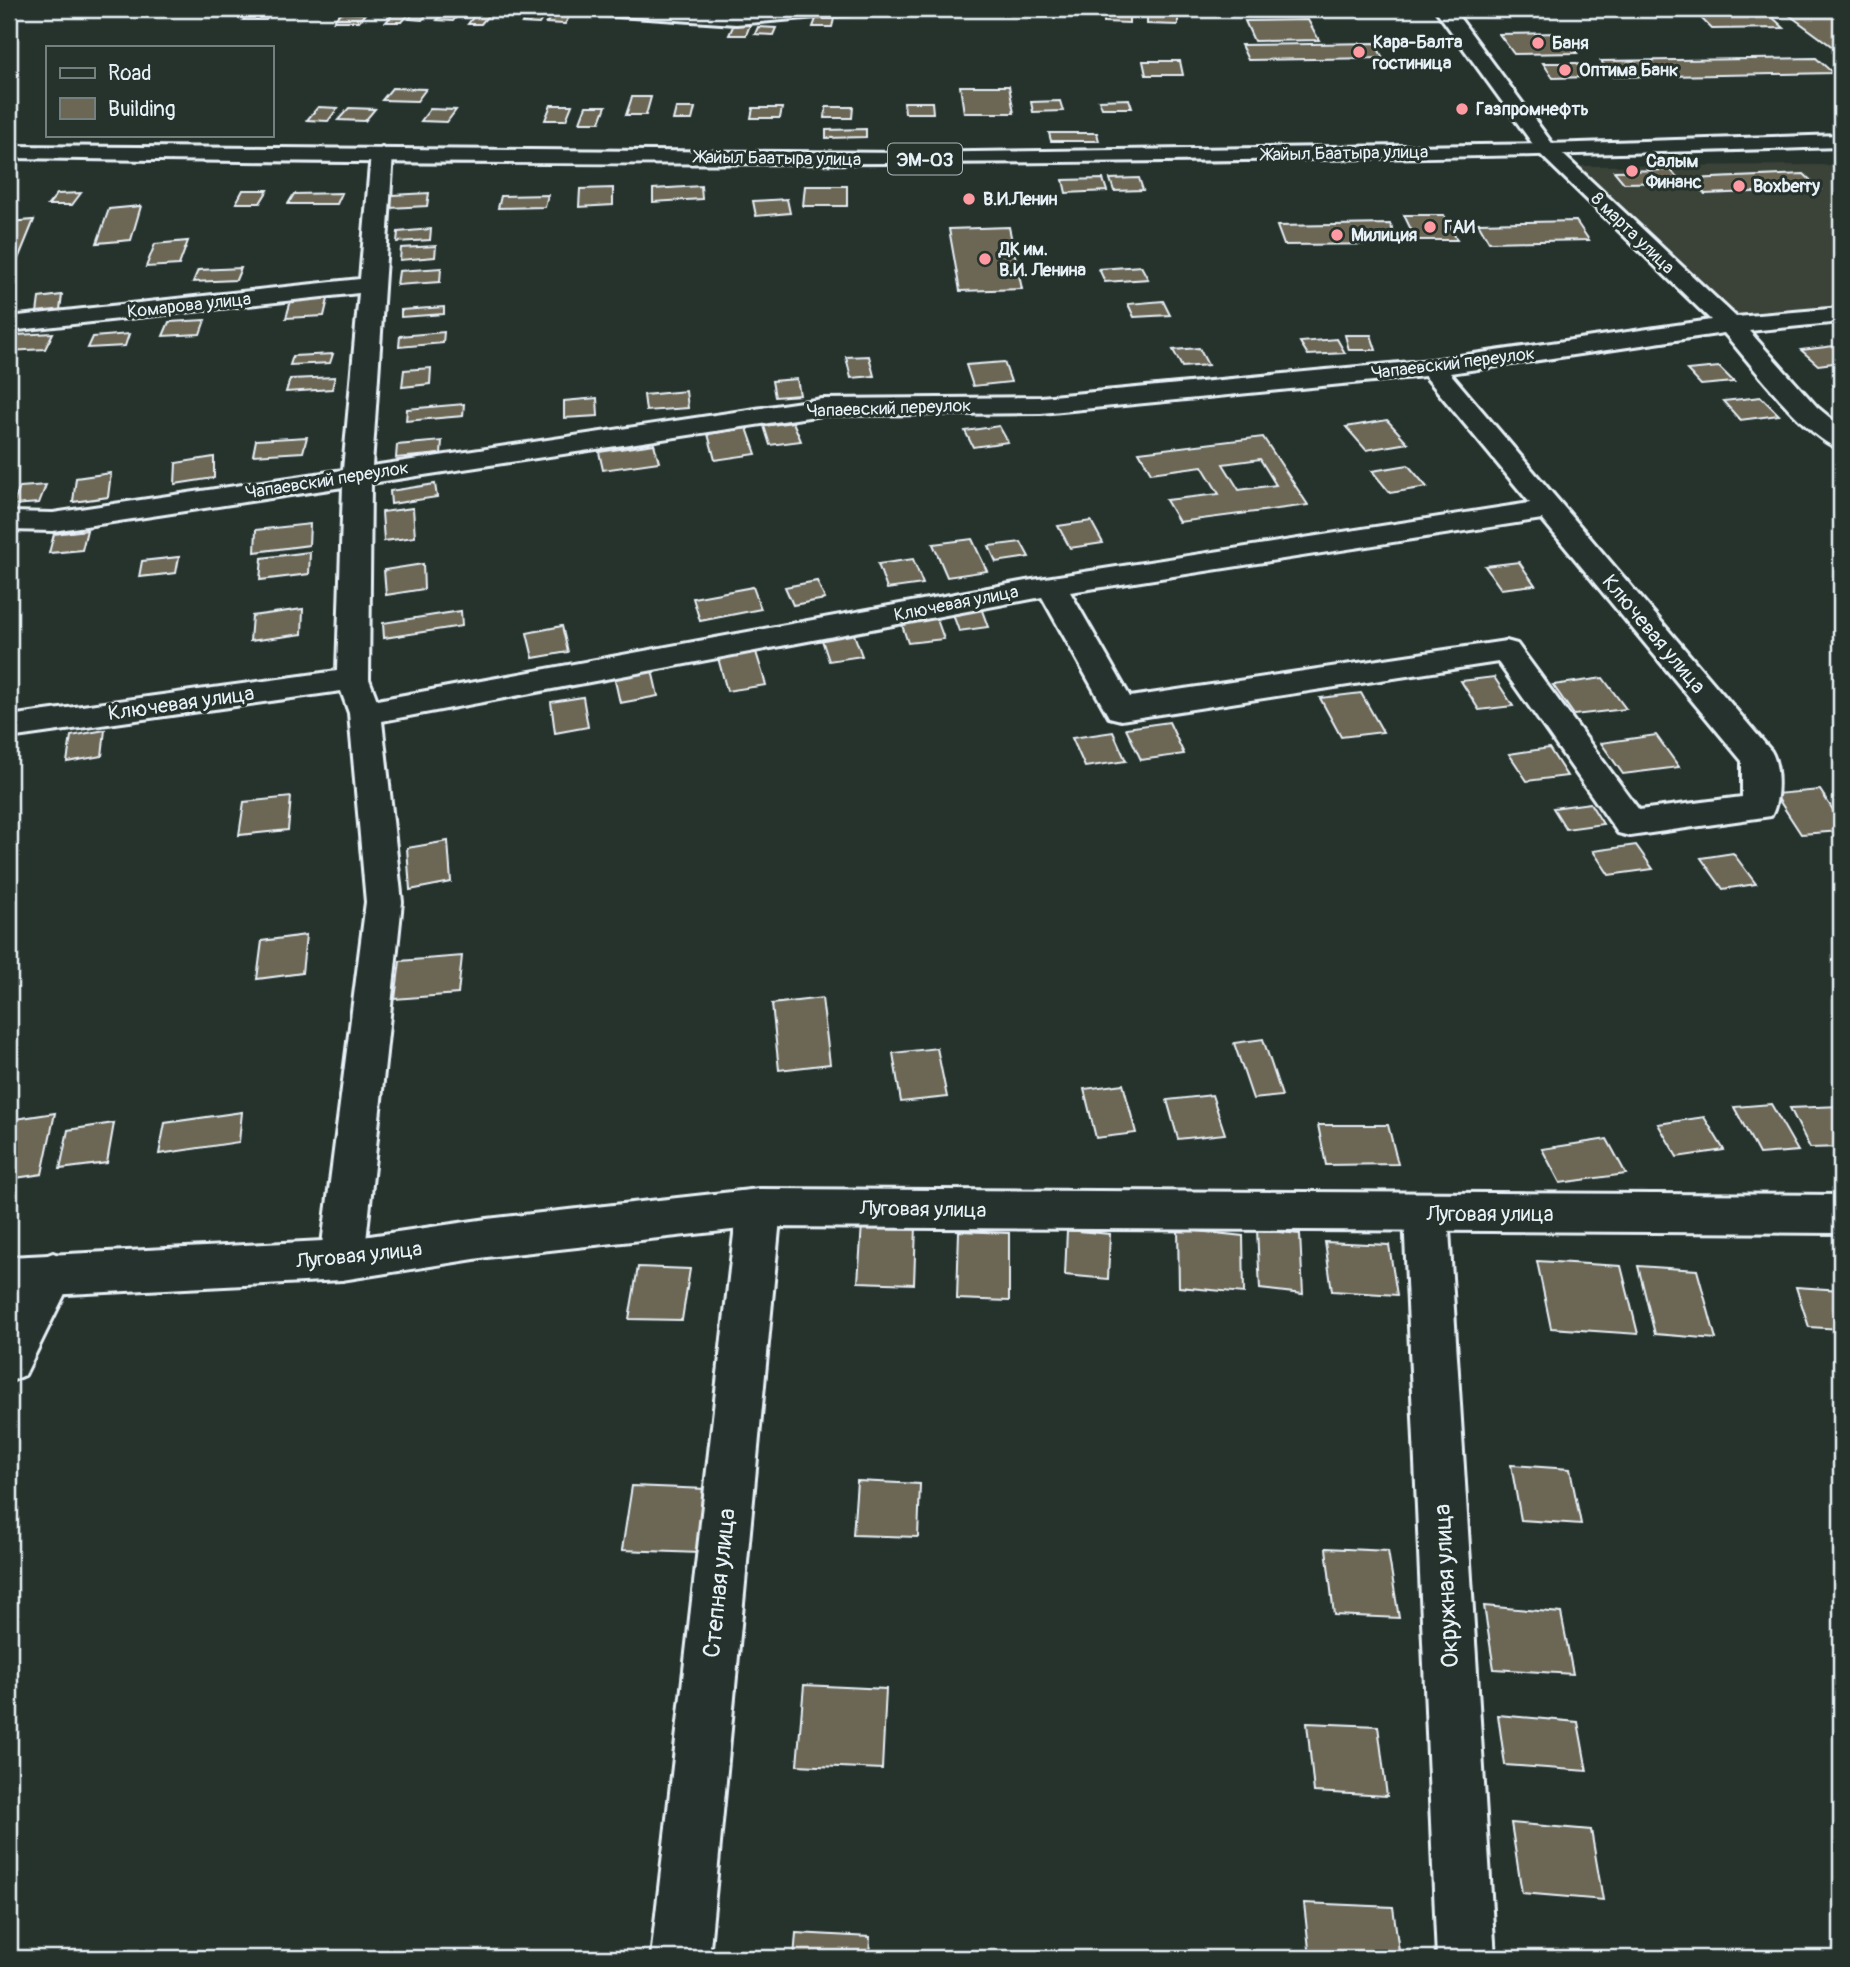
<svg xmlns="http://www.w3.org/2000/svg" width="1850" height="1967" font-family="Pangolin,sans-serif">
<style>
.built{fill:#3b4239}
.building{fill:#6c6655;stroke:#e8f1f8;stroke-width:2;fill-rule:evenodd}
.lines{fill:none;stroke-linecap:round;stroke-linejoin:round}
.minor-casing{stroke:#e8f1f8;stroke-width:6}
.tertiary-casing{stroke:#e8f1f8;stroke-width:6}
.trunk-casing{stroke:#e8f1f8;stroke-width:6}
.minor{fill:#26332d;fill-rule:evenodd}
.tertiary{fill:#26332d;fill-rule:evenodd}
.trunk{fill:#26332d;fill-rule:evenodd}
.poi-dot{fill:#ff9aa2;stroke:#26332d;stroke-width:2.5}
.labels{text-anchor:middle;stroke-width:6;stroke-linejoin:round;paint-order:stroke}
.far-poi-label{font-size:18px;font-weight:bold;fill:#e8f1f8;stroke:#26332d;text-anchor:start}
.far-street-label{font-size:18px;fill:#e8f1f8;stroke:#26332d}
.shield{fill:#26332d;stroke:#aeb8bb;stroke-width:2}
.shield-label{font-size:19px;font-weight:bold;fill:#e8f1f8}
.street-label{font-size:21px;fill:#e8f1f8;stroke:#26332d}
.near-street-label{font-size:24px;fill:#e8f1f8;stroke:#26332d}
</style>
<rect width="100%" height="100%" fill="#26332d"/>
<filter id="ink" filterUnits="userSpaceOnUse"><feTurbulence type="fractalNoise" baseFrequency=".0143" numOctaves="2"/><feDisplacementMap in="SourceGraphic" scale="14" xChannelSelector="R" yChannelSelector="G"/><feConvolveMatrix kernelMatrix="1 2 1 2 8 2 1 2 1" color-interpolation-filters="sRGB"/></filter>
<g filter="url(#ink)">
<path class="built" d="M1841,165v142l-110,10 -154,-151z"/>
<g class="building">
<path d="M865,9l31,1 -2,7 -32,-1z"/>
<path d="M1058,9h21l-1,8 -21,-1z"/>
<path d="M1781,9h60v44z"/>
<path d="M396,10l16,1 -10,11h-16z"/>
<path d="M416,10l14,1 -8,9 -13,-1z"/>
<path d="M444,11l16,1 -7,9 -16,-1z"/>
<path d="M477,12h14l-10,12h-13z"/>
<path d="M1104,12l25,1v10l-25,-1z"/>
<path d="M1147,12l31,1v12l-31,-1z"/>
<path d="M248,13l24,1 -6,6h-23z"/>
<path d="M340,13l25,1 -6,7h-25z"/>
<path d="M529,14l16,1 -6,9 -17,-1z"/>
<path d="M1771,16l13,12 -72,1 -12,-12z"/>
<path d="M551,17h18l-4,7 -19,-1z"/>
<path d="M816,19h18l-2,8h-19z"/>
<path d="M1308,20l11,20 -65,1 -9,-20z"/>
<path d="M734,24l16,1 -4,10h-17z"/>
<path d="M758,27l18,1 -3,7 -18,-1z"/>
<path d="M1562,33l15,20 -63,1 -15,-20z"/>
<path d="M1375,43l8,15 -135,2 -7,-15z"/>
<path d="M1816,58l17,15 -220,4 -12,-16z"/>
<path d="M1143,61h37l3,14h-37z"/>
<path d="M1543,63h34l11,14 -35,1z"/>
<path d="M960,86h49l5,27h-50z"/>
<path d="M392,88l34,1 -9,12 -35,-1z"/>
<path d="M632,97h19l-5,18h-20z"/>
<path d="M1129,99l3,9h-30l-3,-8z"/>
<path d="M1060,101l3,10 -30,1 -2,-10z"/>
<path d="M904,102h28l1,11h-28z"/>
<path d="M551,105h21l-6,15h-21z"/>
<path d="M586,106h20l-6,16h-20z"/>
<path d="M318,107l20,1 -10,13 -21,-1z"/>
<path d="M826,107h27l-1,11h-27z"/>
<path d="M349,108l26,1 -10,12 -27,-1z"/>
<path d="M676,108h19l-3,12h-19z"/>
<path d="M753,108h29l-2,10h-29z"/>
<path d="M430,109l26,1 -9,12 -26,-1z"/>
<path d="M866,129v8l-40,1v-8z"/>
<path d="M1049,133h48l2,8h-48z"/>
<path d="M1671,170l10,12 -57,1 -10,-12z"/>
<path d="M1804,174l16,15 -115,5 -14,-15z"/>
<path d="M1139,178l4,12 -29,1 -4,-12z"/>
<path d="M1103,179l4,12 -41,2 -3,-13z"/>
<path d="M701,186l1,13 -49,3v-13z"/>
<path d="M805,186h42v20h-44z"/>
<path d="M613,188v17l-34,2 1,-18z"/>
<path d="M243,190h25l-8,13h-24z"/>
<path d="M81,193l-9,12h-24l9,-11z"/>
<path d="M342,193l-5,11h-49l6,-10z"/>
<path d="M429,193l-2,13 -37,2 2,-13z"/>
<path d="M548,195l-3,12 -47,1 3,-12z"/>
<path d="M787,199l3,14 -34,3 -3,-15z"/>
<path d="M141,206l-10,34 -34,3 12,-34z"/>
<path d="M1404,215h40l13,25h-41z"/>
<path d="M34,220l-20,49h-5v-47z"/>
<path d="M1576,221l13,19 -100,2 -11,-19z"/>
<path d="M1390,224l9,20 -115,1 -7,-19z"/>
<path d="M1009,227l13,62 -62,2 -11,-62z"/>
<path d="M431,229l-1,11 -33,2 1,-10z"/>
<path d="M188,241l-9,24 -33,2 9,-23z"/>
<path d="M436,246l-1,11 -35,3 1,-12z"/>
<path d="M1141,266l7,13 -43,3 -6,-13z"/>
<path d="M241,268l-5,12 -43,2 5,-12z"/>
<path d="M441,268l-1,14 -43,3 2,-14z"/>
<path d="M62,295l-2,15 -23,3 2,-15z"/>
<path d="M329,295l-5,21 -38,2 6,-21z"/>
<path d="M1163,301l7,14 -36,2 -6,-13z"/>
<path d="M444,307v7l-43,3v-7z"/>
<path d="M205,320l-5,14 -37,2 6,-14z"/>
<path d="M444,332l-1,11 -44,4 1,-11z"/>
<path d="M53,333l-8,16 -36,2 8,-16z"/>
<path d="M129,334l-4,12 -37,2 5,-11z"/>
<path d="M1345,335h26l5,15h-27z"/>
<path d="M1337,339l8,14 -37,2 -8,-13z"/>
<path d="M1834,346l7,6v10l-23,3 -17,-15z"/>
<path d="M1199,348l9,17 -26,2 -9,-17z"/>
<path d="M333,354l-3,9 -40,2 3,-9z"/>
<path d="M869,356l5,20 -23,2 -5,-21z"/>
<path d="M1004,362l7,20 -38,4 -7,-21z"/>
<path d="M1719,367l15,15 -33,3 -14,-15z"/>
<path d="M431,368l-1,16 -28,3 2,-17z"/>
<path d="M335,377l-3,12 -46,3 4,-13z"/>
<path d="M797,379l3,16 -25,2 -3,-16z"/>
<path d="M686,391l2,17 -42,3 -2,-16z"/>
<path d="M1761,397l18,18 -39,5 -17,-19z"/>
<path d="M597,398l1,18 -34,2v-17z"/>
<path d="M464,404l-1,12 -57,5 1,-12z"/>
<path d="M1387,420l21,23 -42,7 -20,-23z"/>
<path d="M793,422l8,19 -31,4 -6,-19z"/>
<path d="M999,426l9,16 -35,5 -8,-16z"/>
<path d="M747,428l9,26 -41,6 -7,-26z"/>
<path d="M307,437l-4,15 -50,3 3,-15z"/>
<path d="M1263,437l45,68 -129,17 -13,-22 53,-6 -17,-28 -51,7 -12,-21zM1260,459l16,26 -37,5 -16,-26z"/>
<path d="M442,441l-1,13 -45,4 1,-13z"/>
<path d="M654,444l5,18 -56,8 -4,-18z"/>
<path d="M214,457v21l-39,6 1,-21z"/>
<path d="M1408,465l19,22 -37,6 -18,-22z"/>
<path d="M111,473l-3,24 -35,5 3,-24z"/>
<path d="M435,484l2,13 -46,7 -1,-13z"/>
<path d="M46,485l-7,18 -26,2 7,-18z"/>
<path d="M413,508l2,29 -31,4 -2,-29z"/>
<path d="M1091,521l12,22 -33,5 -12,-22z"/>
<path d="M310,524l-1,21 -54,7 1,-22z"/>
<path d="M87,530l-5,20 -33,3 5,-19z"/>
<path d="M972,539l15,32 -40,6 -14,-33z"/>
<path d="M1021,542l8,15 -33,5 -7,-16z"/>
<path d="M310,552l-1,22 -49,6 2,-22z"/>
<path d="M179,557l-3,16 -37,4 3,-16z"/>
<path d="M913,559l10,25 -36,5 -9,-25z"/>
<path d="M1519,562l16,23 -34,4 -16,-23z"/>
<path d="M423,564l1,25 -38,6 -2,-25z"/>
<path d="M817,581l8,18 -32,6 -8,-18z"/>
<path d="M753,587l8,22 -61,12 -7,-23z"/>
<path d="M980,605l8,22 -29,4 -8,-22z"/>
<path d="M303,609l-1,25 -52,7 2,-25z"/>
<path d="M461,611l1,15 -78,12 -1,-15z"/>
<path d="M935,614l9,25 -36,4 -8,-24z"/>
<path d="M562,626l6,26 -35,6 -6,-25z"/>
<path d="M852,629l10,27 -33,5 -9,-27z"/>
<path d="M756,652l10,33 -39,6 -9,-33z"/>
<path d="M652,670l6,26 -38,7 -6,-27z"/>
<path d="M1494,677l19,29 -34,4 -18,-29z"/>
<path d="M1603,678l23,31 -52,6 -21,-30z"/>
<path d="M1361,693l22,39 -42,5 -21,-39z"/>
<path d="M583,697l5,30 -33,6 -4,-31z"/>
<path d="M1169,722l15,32 -43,6 -15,-32z"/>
<path d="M105,730l-3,26 -35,6 4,-26z"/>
<path d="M1113,732l13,29 -41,6 -13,-29z"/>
<path d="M1656,735l23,32 -56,7 -22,-31z"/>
<path d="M1549,748l18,28 -40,5 -18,-27z"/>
<path d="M1820,790l21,32v9l-40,3 -26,-40z"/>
<path d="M291,797l-3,33 -49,5 5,-33z"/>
<path d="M1590,803l13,21 -37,5 -13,-21z"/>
<path d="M448,841l3,41 -41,8 -3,-42z"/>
<path d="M1636,845l17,24 -44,6 -16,-24z"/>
<path d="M1733,853l23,31 -33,5 -22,-31z"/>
<path d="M306,935l-4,38 -45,6 5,-38z"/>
<path d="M462,956l-4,38 -63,5 5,-38z"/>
<path d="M822,998l8,66 -51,6 -7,-66z"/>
<path d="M1263,1039l19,57 -29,3 -19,-56z"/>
<path d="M937,1048l10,49 -46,5 -8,-49z"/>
<path d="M1123,1084l13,49 -40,5 -12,-49z"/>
<path d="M1212,1095l13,39 -47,5 -11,-39z"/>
<path d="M1771,1104l27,47 -39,3 -25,-47z"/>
<path d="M1841,1106v41l-31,1 -20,-40z"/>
<path d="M242,1112l-3,30 -80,12 6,-31z"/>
<path d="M55,1113l-13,61 -33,5v-31l7,-29z"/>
<path d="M1704,1117l20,33 -47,7 -19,-33z"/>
<path d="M114,1123l-7,40 -47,6 8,-39z"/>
<path d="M1318,1125h70l10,39 -72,1z"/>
<path d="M1607,1139l19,35 -66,9 -18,-34z"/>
<path d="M862,1224l54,2 -2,58 -56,-2z"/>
<path d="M1178,1229l65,7 1,57 -65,-6z"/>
<path d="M1067,1230l43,4 -2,45 -43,-4z"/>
<path d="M1257,1230l43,4 3,60 -43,-5z"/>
<path d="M959,1231l50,2v68l-52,-2z"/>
<path d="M1325,1242l64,3 8,50 -65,-4z"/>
<path d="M1537,1261l84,5 17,68 -87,-6z"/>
<path d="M1638,1266l59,4 19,69 -61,-5z"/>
<path d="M638,1267l52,2 -8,51 -53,-1z"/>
<path d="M1796,1287l45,3v39l-32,-2z"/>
<path d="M1511,1465l59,4 11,55 -60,-4z"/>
<path d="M857,1481l63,3 -2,53 -65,-2z"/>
<path d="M632,1486l75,3 -8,64 -77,-3z"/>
<path d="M1326,1548l62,3 11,67 -65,-3z"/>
<path d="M1484,1606l77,7 12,61 -79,-5z"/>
<path d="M804,1685l82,4 -4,80 -85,-4z"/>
<path d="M1498,1715l80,7 9,49 -82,-6z"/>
<path d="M1307,1723l71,3 9,70 -73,-4z"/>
<path d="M1511,1823l80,7 12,70 -81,-7z"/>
<path d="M1304,1903l89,4 7,51h-90z"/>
<path d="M796,1933l74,4 -1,21h-75z"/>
</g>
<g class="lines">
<defs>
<g id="minor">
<path d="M579,9l157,3 125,-3 -9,5 -116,10 -148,-10z"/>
<path d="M1547,144l7,2 182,171 105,-9v14l-92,9 68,76 24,20v22c-33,-8 -92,-88 -117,-116l-274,40 321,378c9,15 9,50 0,65l-141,20 -12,-3 -120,-171 -377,58 -12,-3 -67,-120 -660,124 20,181 -38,358 -6,14 -16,6 -16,-6 -6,-14 46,-358 -17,-189 -8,-22 -332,47v-22l328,-45 6,-184 -290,44 -44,-1v-18l44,1 290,-43 16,-177 -350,38v-14l351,-38 11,-125 11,-6 11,6 -21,312 450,-67 219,-2 391,-37 279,-40 -171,-166 -4,-4zM1425,376l105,127 -504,78 -649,119 -8,-21 2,-196 451,-68 219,-2zM1542,519l200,242v36l-103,13 -122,-166 -11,-3 -376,56 -60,-105z"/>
<path d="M759,1189l15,6 7,13 -72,750h-58l86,-750 7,-13z"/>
<path d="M1426,1195l15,6 7,13 47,744h-58l-33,-744 7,-13z"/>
<path d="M53,1253l16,6 6,14 -50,102 -16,7v-68l28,-55z"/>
</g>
<g id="tertiary">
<path d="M1435,9h18l101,137 4,4 -4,4h-14z"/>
<path d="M759,1189l1082,6v38l-1082,-6 -272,30 -145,23 -333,17v-40l333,-17 145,-21z"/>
</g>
<path id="trunk" d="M1841,135v12c-611,19 -1221,20 -1832,11v-12l895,7 643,-9z"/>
</defs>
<use href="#minor" class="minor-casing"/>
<use href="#tertiary" class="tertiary-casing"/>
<use href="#trunk" class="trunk-casing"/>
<use href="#minor" class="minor"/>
<use href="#tertiary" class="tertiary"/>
<use href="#trunk" class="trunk"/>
</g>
</g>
<g class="poi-dot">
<circle cx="1538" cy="43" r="7"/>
<circle cx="1359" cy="52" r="7"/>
<circle cx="1565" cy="70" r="7"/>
<circle cx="1462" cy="109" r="7"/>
<circle cx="1632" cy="171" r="7"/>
<circle cx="1739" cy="186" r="7"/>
<circle cx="969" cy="199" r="7"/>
<circle cx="1430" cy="227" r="7"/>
<circle cx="1337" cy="235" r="7"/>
<circle cx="985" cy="259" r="7"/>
</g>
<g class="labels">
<g class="far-poi-label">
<text x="1373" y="48">Кара-Балта<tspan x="1373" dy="21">гостиница</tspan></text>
<text x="1552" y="49">Баня</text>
<text x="1579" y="76">Оптима Банк</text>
<text x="1476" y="115">Газпромнефть</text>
<text x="1646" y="167">Салым<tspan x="1646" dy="21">Финанс</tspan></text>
<text x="1753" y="192">Boxberry</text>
<text x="983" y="205">В.И.Ленин</text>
<text x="1444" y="233">ГАИ</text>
<text x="1351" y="241">Милиция</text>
<text x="999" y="255">ДК им.<tspan x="999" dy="21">В.И. Ленина</tspan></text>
</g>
<g class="far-street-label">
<text transform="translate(1345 153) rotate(-1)" y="6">Жайыл Баатыра улица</text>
<text transform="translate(778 158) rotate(1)" y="6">Жайыл Баатыра улица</text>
<text transform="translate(1633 233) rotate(44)" y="6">8 марта улица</text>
<text transform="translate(189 305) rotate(-6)" y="6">Комарова улица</text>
<text transform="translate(1453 363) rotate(-7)" y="6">Чапаевский переулок</text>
<text transform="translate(889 408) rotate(-2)" y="6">Чапаевский переулок</text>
<text transform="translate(327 480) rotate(-9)" y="6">Чапаевский переулок</text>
<text transform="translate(956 603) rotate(-11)" y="6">Ключевая улица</text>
</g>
<rect class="shield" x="888" y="143.5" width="74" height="31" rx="5"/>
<g class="shield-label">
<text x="925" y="166">ЭМ-03</text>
</g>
<g class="street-label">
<text transform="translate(1654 634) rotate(50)" y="7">Ключевая улица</text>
<text transform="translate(181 703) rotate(-8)" y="7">Ключевая улица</text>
<text transform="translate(923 1209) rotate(1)" y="7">Луговая улица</text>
<text x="1490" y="1221">Луговая улица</text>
<text transform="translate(359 1255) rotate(-6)" y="7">Луговая улица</text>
</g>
<g class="near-street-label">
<text transform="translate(719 1583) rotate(-84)" y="8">Степная улица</text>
<text transform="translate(1446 1586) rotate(-93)" y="8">Окружная улица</text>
</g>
</g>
<rect width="1850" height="1967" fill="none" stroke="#26332d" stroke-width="35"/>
<rect x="18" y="18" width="1815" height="1932" fill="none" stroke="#e8f1f8" stroke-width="2.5" filter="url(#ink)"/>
<rect x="46" y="46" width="228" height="91" fill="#26332d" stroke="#747f7e" stroke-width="2"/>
<rect x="60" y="68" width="35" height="10" fill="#26332d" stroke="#747f7e" stroke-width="2"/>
<text x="108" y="80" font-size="21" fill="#e8f1f8">Road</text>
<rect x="60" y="98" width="35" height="21" fill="#6c6655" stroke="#747f7e" stroke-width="2"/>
<text x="108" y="116" font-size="21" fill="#e8f1f8">Building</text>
</svg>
